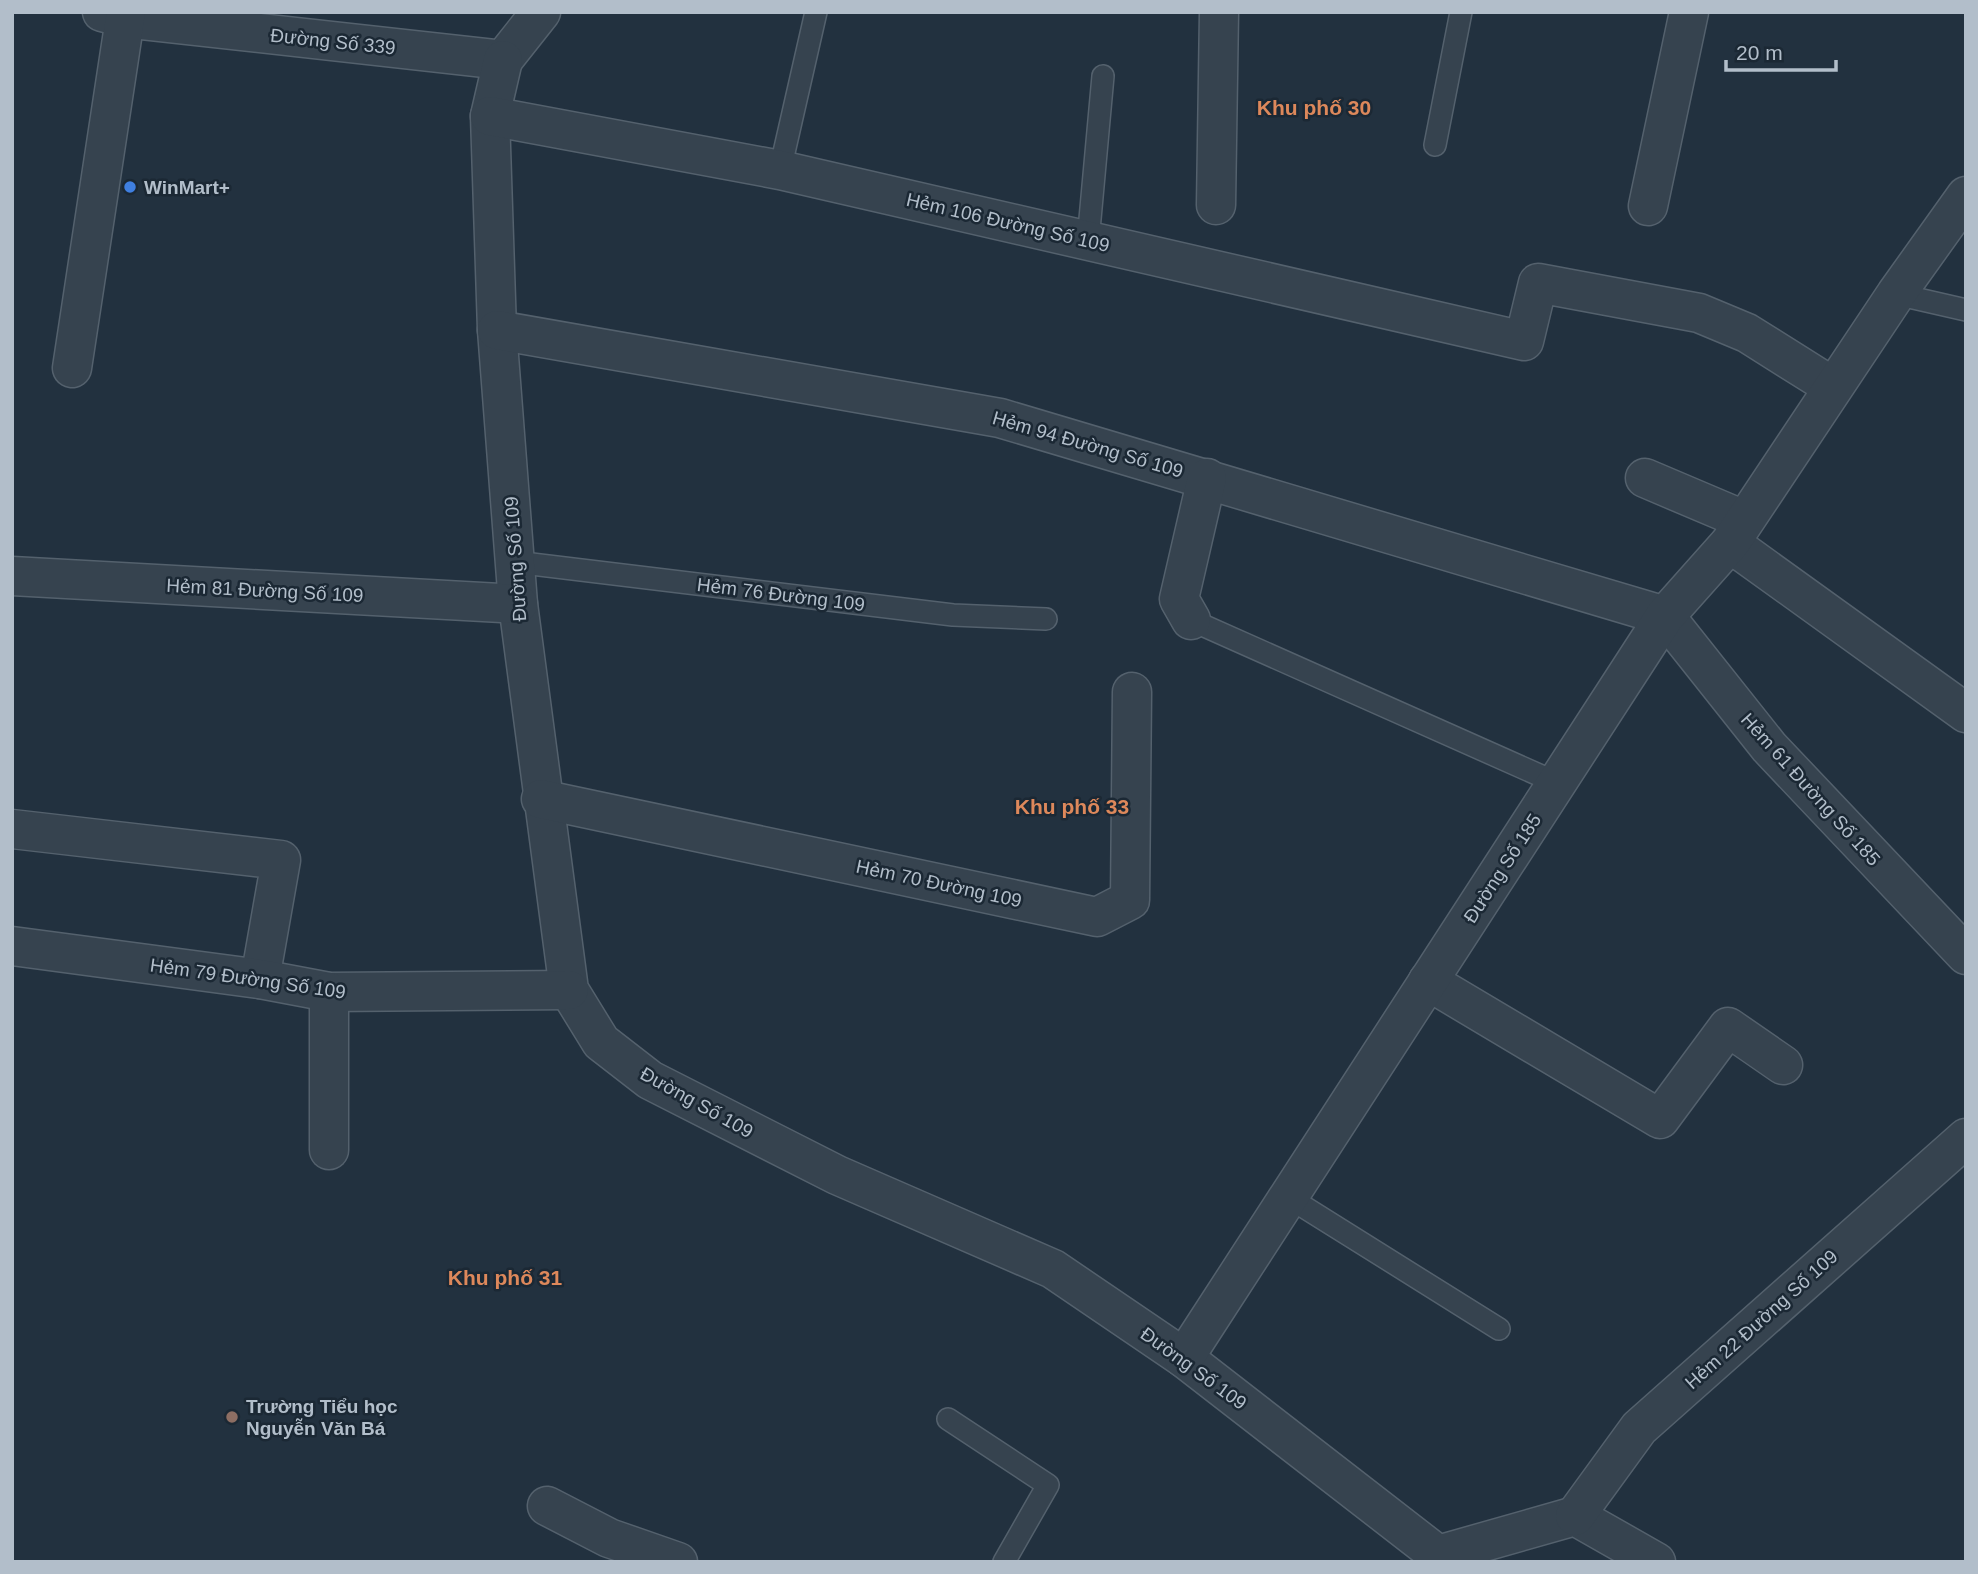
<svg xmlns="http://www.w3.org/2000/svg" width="1978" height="1574" font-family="Helvetica,sans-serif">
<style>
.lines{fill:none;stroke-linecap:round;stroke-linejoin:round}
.service-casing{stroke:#54616d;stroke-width:24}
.minor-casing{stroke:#54616d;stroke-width:41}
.service{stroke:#36434f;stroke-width:21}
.minor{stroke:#36434f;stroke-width:38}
.shop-dot{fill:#3f7fe0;stroke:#1b2834;stroke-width:2.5}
.education-dot{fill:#8d6e63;stroke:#1b2834;stroke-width:2.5}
.labels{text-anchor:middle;stroke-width:5;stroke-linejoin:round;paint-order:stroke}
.street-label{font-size:19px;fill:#b2beca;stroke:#1b2834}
.poi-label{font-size:19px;font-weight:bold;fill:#b2beca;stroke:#1b2834;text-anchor:start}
.neighbourhood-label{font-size:21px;font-weight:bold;fill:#dd885b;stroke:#1b2834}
</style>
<rect width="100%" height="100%" fill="#22313f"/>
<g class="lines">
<defs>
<g id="service">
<path d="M1435,145l26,-133"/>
<path d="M780,170l36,-158"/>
<path d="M1088,241l15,-165"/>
<path d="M1896,294l70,16"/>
<path d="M515,562l438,53 93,4"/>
<path d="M1191,620l366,163"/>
<path d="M1288,1197l211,132"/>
<path d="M948,1419l100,66 -44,77"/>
</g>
<g id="minor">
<path d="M102,12l22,6 379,42 38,-48"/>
<path d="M503,60l-13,56 7,214 21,274 51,386 32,52 49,38 187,95 216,94 131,89 254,197 137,-39 81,46"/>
<path d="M490,116l290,54 744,171 14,-58 161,30 48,20 86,54"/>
<path d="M1216,205l3,-193"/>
<path d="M1648,206l41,-194"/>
<path d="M497,330l503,88 665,198 104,131 197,208"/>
<path d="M72,368l54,-356"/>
<path d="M1645,478l99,42"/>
<path d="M1730,543l236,170"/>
<path d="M12,576l506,28"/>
<path d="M1191,620l-12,-21 28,-121"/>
<path d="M541,799l556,118 33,-17 2,-208"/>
<path d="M12,829l269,31 -21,119"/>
<path d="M12,946l248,33 69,13 240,-2"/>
<path d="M1428,981l232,138 68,-92 55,38"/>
<path d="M329,992v158"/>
<path d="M1184,1358l481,-742 65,-73 166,-249 70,-98"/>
<path d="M547,1506l62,32 69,24"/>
<path d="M1575,1516l64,-88 327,-290"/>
</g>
</defs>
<use href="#service" class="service-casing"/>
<use href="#minor" class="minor-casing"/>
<use href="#service" class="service"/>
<use href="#minor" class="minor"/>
</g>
<circle class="shop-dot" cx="130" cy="187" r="7"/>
<circle class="education-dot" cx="232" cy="1417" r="7"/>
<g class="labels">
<g class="street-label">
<text transform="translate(333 41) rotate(6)" y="7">Đường Số 339</text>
<text transform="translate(1008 222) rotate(13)" y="7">Hẻm 106 Đường Số 109</text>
<text transform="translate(1088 444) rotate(16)" y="7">Hẻm 94 Đường Số 109</text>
<text transform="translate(515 559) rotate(-94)" y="7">Đường Số 109</text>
<text transform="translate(265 590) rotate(3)" y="7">Hẻm 81 Đường Số 109</text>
<text transform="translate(781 594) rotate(7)" y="7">Hẻm 76 Đường 109</text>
<text transform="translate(1811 789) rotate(48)" y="7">Hẻm 61 Đường Số 185</text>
<text transform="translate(1502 868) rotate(-57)" y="7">Đường Số 185</text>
<text transform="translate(939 883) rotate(12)" y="7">Hẻm 70 Đường 109</text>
<text transform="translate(248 978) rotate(8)" y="7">Hẻm 79 Đường Số 109</text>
<text transform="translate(697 1102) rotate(29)" y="7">Đường Số 109</text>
<text transform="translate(1761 1319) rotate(-42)" y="7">Hẻm 22 Đường Số 109</text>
<text transform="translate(1194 1368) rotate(36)" y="7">Đường Số 109</text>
</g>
<g class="poi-label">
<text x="144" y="194">WinMart+</text>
<text x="246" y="1413">Trường Tiểu học<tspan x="246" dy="22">Nguyễn Văn Bá</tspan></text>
</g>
<g class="neighbourhood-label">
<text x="1314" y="115">Khu phố 30</text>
<text x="1072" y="814">Khu phố 33</text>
<text x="505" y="1285">Khu phố 31</text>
</g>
</g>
<rect width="1978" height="1574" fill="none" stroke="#b2beca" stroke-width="28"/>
<path d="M1726 60v10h110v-10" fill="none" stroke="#b2beca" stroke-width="3.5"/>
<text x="1736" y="60" font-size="21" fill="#b2beca" stroke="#1b2834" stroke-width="5" paint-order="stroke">20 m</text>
</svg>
